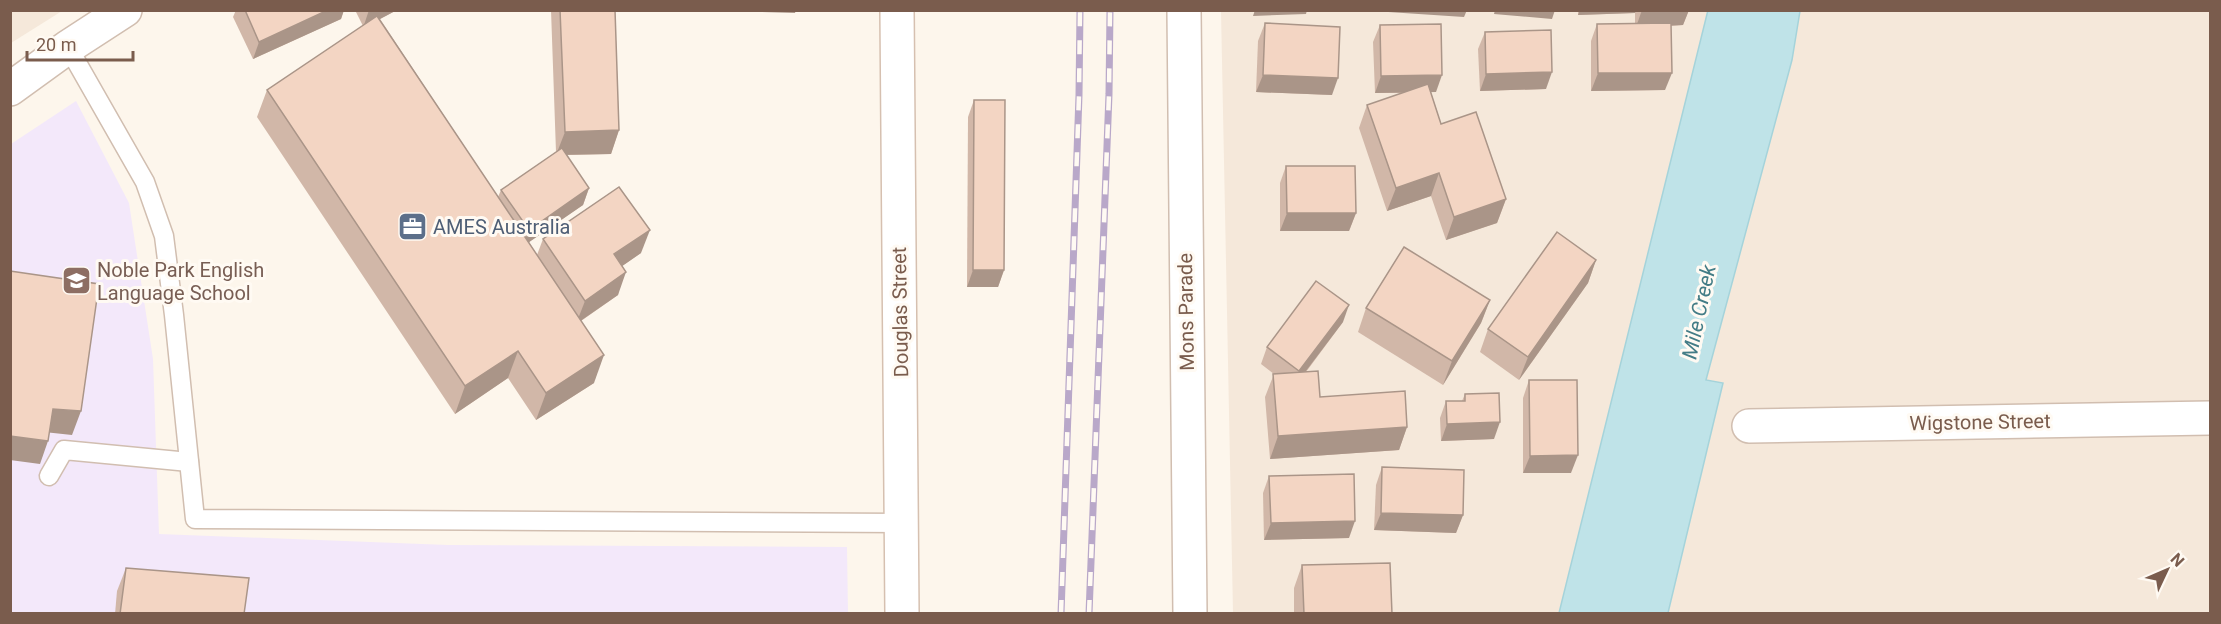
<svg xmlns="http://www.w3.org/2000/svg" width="2221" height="624" font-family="Roboto,sans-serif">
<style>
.residential{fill:#f5e8da}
.education{fill:#f3e8fa}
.water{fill:#bfe3e8;stroke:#a5d3da;stroke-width:1.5}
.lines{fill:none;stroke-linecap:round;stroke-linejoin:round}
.lane-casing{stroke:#d1beb0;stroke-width:21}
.street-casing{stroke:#d1beb0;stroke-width:36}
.secondary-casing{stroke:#d6c0b0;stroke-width:36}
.lane{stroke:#fff;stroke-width:18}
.street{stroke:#fff;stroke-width:33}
.secondary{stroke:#fff;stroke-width:33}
.rail-casing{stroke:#b9a8c9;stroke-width:7}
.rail{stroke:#fffaf3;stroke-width:4.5;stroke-dasharray:14;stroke-linecap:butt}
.wall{fill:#d1b7a8}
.shaded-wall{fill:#aa9588}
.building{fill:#f3d5c3;stroke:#aa9588;stroke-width:1.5}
.labels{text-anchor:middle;stroke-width:6;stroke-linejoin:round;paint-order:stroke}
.service-label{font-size:20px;fill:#4e5e75;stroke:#fffaf3;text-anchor:start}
.education-label{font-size:20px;fill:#785e54;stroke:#fffaf3;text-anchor:start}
.street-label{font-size:20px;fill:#7a5c4d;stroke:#fffaf3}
.water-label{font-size:21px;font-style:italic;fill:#437c86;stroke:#fffaf3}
</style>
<rect width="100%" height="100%" fill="#fdf6ec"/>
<g class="residential">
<path d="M11,11h51l-51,32z"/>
<path d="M1221,11h487l-149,602h-326z"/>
<path d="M1800,11h410v602l-542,1 55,-231 -17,-2 86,-321z"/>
</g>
<path class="education" d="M76,101l53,102 24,156 6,175 289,11 399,2 1,66 -837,1v-470z"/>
<path class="water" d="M1708,10l92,1 -8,49 -86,320 17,3 -55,230h-109z"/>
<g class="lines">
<defs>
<g id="lane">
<path d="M68,47l77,135 19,54 10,79 21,204 707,4"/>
<path d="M49,476l15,-26 125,12"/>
</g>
<g id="street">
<path d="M1184,10l6,604"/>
<path d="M10,89l58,-42 57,-37"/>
<path d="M1749,426l461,-8"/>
</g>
<path id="secondary" d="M897,10l5,604"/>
</defs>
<use href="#lane" class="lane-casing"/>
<use href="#street" class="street-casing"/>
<use href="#secondary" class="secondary-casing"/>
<use href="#lane" class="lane"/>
<use href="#street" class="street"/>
<use href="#secondary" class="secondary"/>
<defs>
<g id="rail">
<path d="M1061,614l18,-519 1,-85"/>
<path d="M1089,614l20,-520 1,-84"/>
</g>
</defs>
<use href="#rail" class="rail-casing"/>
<use href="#rail" class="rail"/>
</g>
<g class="wall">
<path d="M236,10h108l-3,9 -88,40 -20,-42z"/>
<path d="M355,10h42l-17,9 118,178 3,-7 55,-38 -5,-142h64l4,120 -8,24 -45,1 23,33 -6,17 -54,37 8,13 6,-16 98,14 -19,13 -4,29 -37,26 13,62 -58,37 -28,-42 -53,36 -198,-297 10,-27 96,-64z"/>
<path d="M1578,10h111l-6,15 -12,1 -6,64 -74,1v-50l6,-17h38v-11l-57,2z"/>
<path d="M1265,23l67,72 -76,-3 2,-51z"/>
<path d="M1380,25l56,67h-5l10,32 65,75 -9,24 -51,17 -15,-44 -44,15 -28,-83 8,-23 36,-12h-28l-2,-51z"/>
<path d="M1485,32l61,57 -66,2 -2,-42z"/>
<path d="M974,100l30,170 -6,17h-31l1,-170z"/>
<path d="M1286,166l70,47 -7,18h-69v-48z"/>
<path d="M1596,260l-8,23 -69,97 -39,-28 8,-23z"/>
<path d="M1490,300l-9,23 -38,62 -85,-53 8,-24z"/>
<path d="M1343,322l-37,50 14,25 87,30 -8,23 -129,9 -5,-62 9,-23 -13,-10 6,-17z"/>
<path d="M1529,380l42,93h-48v-75z"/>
<path d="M1465,394l29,45 -53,2 -1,-23 6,-17h16z"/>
<path d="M1382,467l81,48 -7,18 -82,-3 2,-45z"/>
<path d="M1269,476l80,62 -85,2 -1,-47z"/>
<path d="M1302,565l90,49h-98v-26z"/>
<path d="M126,568l118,46h-129l2,-23z"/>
</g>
<g class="shaded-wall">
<path d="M328,10h16l-3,9 -88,40 6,-17z"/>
<path d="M369,10h28l-34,18z"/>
<path d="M703,10h93l-1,3z"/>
<path d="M1255,10h52l-1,4 -53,2z"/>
<path d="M1358,10h109l-3,7z"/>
<path d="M1495,10h60l-3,9 -58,-5z"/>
<path d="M1580,10h56l-1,3 -57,2z"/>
<path d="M1642,10h47l-6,15 -47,2z"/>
<path d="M1552,72l-6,17 -66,2 6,-17z"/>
<path d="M1598,73h74l-7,17 -74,1z"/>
<path d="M1263,75l75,3 -6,17 -76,-3z"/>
<path d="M1442,75l-6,17 -61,1 6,-17z"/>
<path d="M619,130l-8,24 -55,1 9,-23z"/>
<path d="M1439,173l-8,23 -44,15 9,-23z"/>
<path d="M589,188l-6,17 -61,42 7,-17z"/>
<path d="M1506,199l-9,24 -51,17 8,-23z"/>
<path d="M1287,213h69l-7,18h-69z"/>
<path d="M650,230l-9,23 -36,25 9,-24z"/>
<path d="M1596,260l-8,23 -69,97 9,-23z"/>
<path d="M973,270h31l-6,17h-31z"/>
<path d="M626,272l-8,23 -42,29 9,-23z"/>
<path d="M1490,300l-9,23 -38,62 9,-24z"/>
<path d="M1349,305l-6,17 -50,66 6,-17z"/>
<path d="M518,351l-10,27 -53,36 10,-28z"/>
<path d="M604,355l-10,28 -58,37 10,-27z"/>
<path d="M53,409l28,2 -9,24 -28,-3z"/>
<path d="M1500,422l-6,17 -53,2 6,-17z"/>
<path d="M1407,427l-8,23 -129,9 8,-23z"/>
<path d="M10,436l38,5 -8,23 -30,-4z"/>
<path d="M1578,455l-7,18h-48l7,-17z"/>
<path d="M1381,513l82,2 -7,18 -82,-3z"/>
<path d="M1355,521l-6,17 -85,2 7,-17z"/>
</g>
<g class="building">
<path d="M245,10h83l-69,32z"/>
<path d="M560,10h55l4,120 -54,2z"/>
<path d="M377,16l227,339 -58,38 -28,-42 -53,35 -198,-296z"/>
<path d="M1265,23l75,4 -2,51 -75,-3z"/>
<path d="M1671,23l1,50h-74l-1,-49z"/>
<path d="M1441,24l1,51 -61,1 -1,-51z"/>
<path d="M1551,30l1,42 -66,2 -1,-42z"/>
<path d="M1428,84l13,40 35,-12 30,87 -52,18 -15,-44 -43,15 -29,-83z"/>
<path d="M974,100h31l-1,170h-31z"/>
<path d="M562,148l27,40 -60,42 -28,-40z"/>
<path d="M1286,166h69l1,47h-69z"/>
<path d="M619,187l31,43 -36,24 12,18 -41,29 -42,-62z"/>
<path d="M1557,232l39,28 -68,97 -40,-28z"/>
<path d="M1404,247l86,53 -38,61 -86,-53z"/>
<path d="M10,271l89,13 -18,127 -28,-2 -5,32 -38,-5z"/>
<path d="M1316,281l33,24 -50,66 -32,-24z"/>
<path d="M1318,371l2,26 85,-6 2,36 -129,9 -5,-62z"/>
<path d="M1529,380h48l1,75 -48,1z"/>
<path d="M1499,393l1,29 -53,2 -1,-23h19v-7z"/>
<path d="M1382,467l82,3 -1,45 -82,-2z"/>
<path d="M1354,474l1,47 -84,2 -2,-47z"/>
<path d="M1390,563l2,51h-88l-2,-49z"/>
<path d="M126,568l123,10 -5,36h-124z"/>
</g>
<defs>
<symbol id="office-square" viewBox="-11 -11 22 22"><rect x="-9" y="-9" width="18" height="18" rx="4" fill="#5c6f8a" stroke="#fffaf3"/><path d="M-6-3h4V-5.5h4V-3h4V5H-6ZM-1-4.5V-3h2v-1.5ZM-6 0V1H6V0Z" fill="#fff"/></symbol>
<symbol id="school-square" viewBox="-11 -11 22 22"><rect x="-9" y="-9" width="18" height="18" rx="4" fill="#8d6e63" stroke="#fffaf3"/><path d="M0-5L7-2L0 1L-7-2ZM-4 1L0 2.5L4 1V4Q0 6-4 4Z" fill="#fff"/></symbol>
</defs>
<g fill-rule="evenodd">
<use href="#office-square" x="396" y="210" width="33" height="33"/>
<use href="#school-square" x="60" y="264" width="33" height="33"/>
</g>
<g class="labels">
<g class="service-label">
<text x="433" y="234">AMES Australia</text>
</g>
<g class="education-label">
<text x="97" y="277">Noble Park English<tspan x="97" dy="23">Language School</tspan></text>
</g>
<g class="street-label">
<text transform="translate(900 312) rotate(-91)" y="7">Douglas Street</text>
<text transform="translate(1186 312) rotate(-91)" y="7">Mons Parade</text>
<text transform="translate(1980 422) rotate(-1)" y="7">Wigstone Street</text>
</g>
<g class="water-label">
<text transform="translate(1699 312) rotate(-78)" y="7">Mile Creek</text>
</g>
</g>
<rect width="2221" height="624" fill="none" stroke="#7a5c4d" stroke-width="24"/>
<g transform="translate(2167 570) rotate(46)" stroke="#fffaf3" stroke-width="4.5" paint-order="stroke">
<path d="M0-4.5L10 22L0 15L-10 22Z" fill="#7a5c4d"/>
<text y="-9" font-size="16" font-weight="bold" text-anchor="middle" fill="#7a5c4d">N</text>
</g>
<path d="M27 51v9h106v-9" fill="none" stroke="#7a5c4d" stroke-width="3"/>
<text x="36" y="51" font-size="18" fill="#7a5c4d" stroke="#fffaf3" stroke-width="4.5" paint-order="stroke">20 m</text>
</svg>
